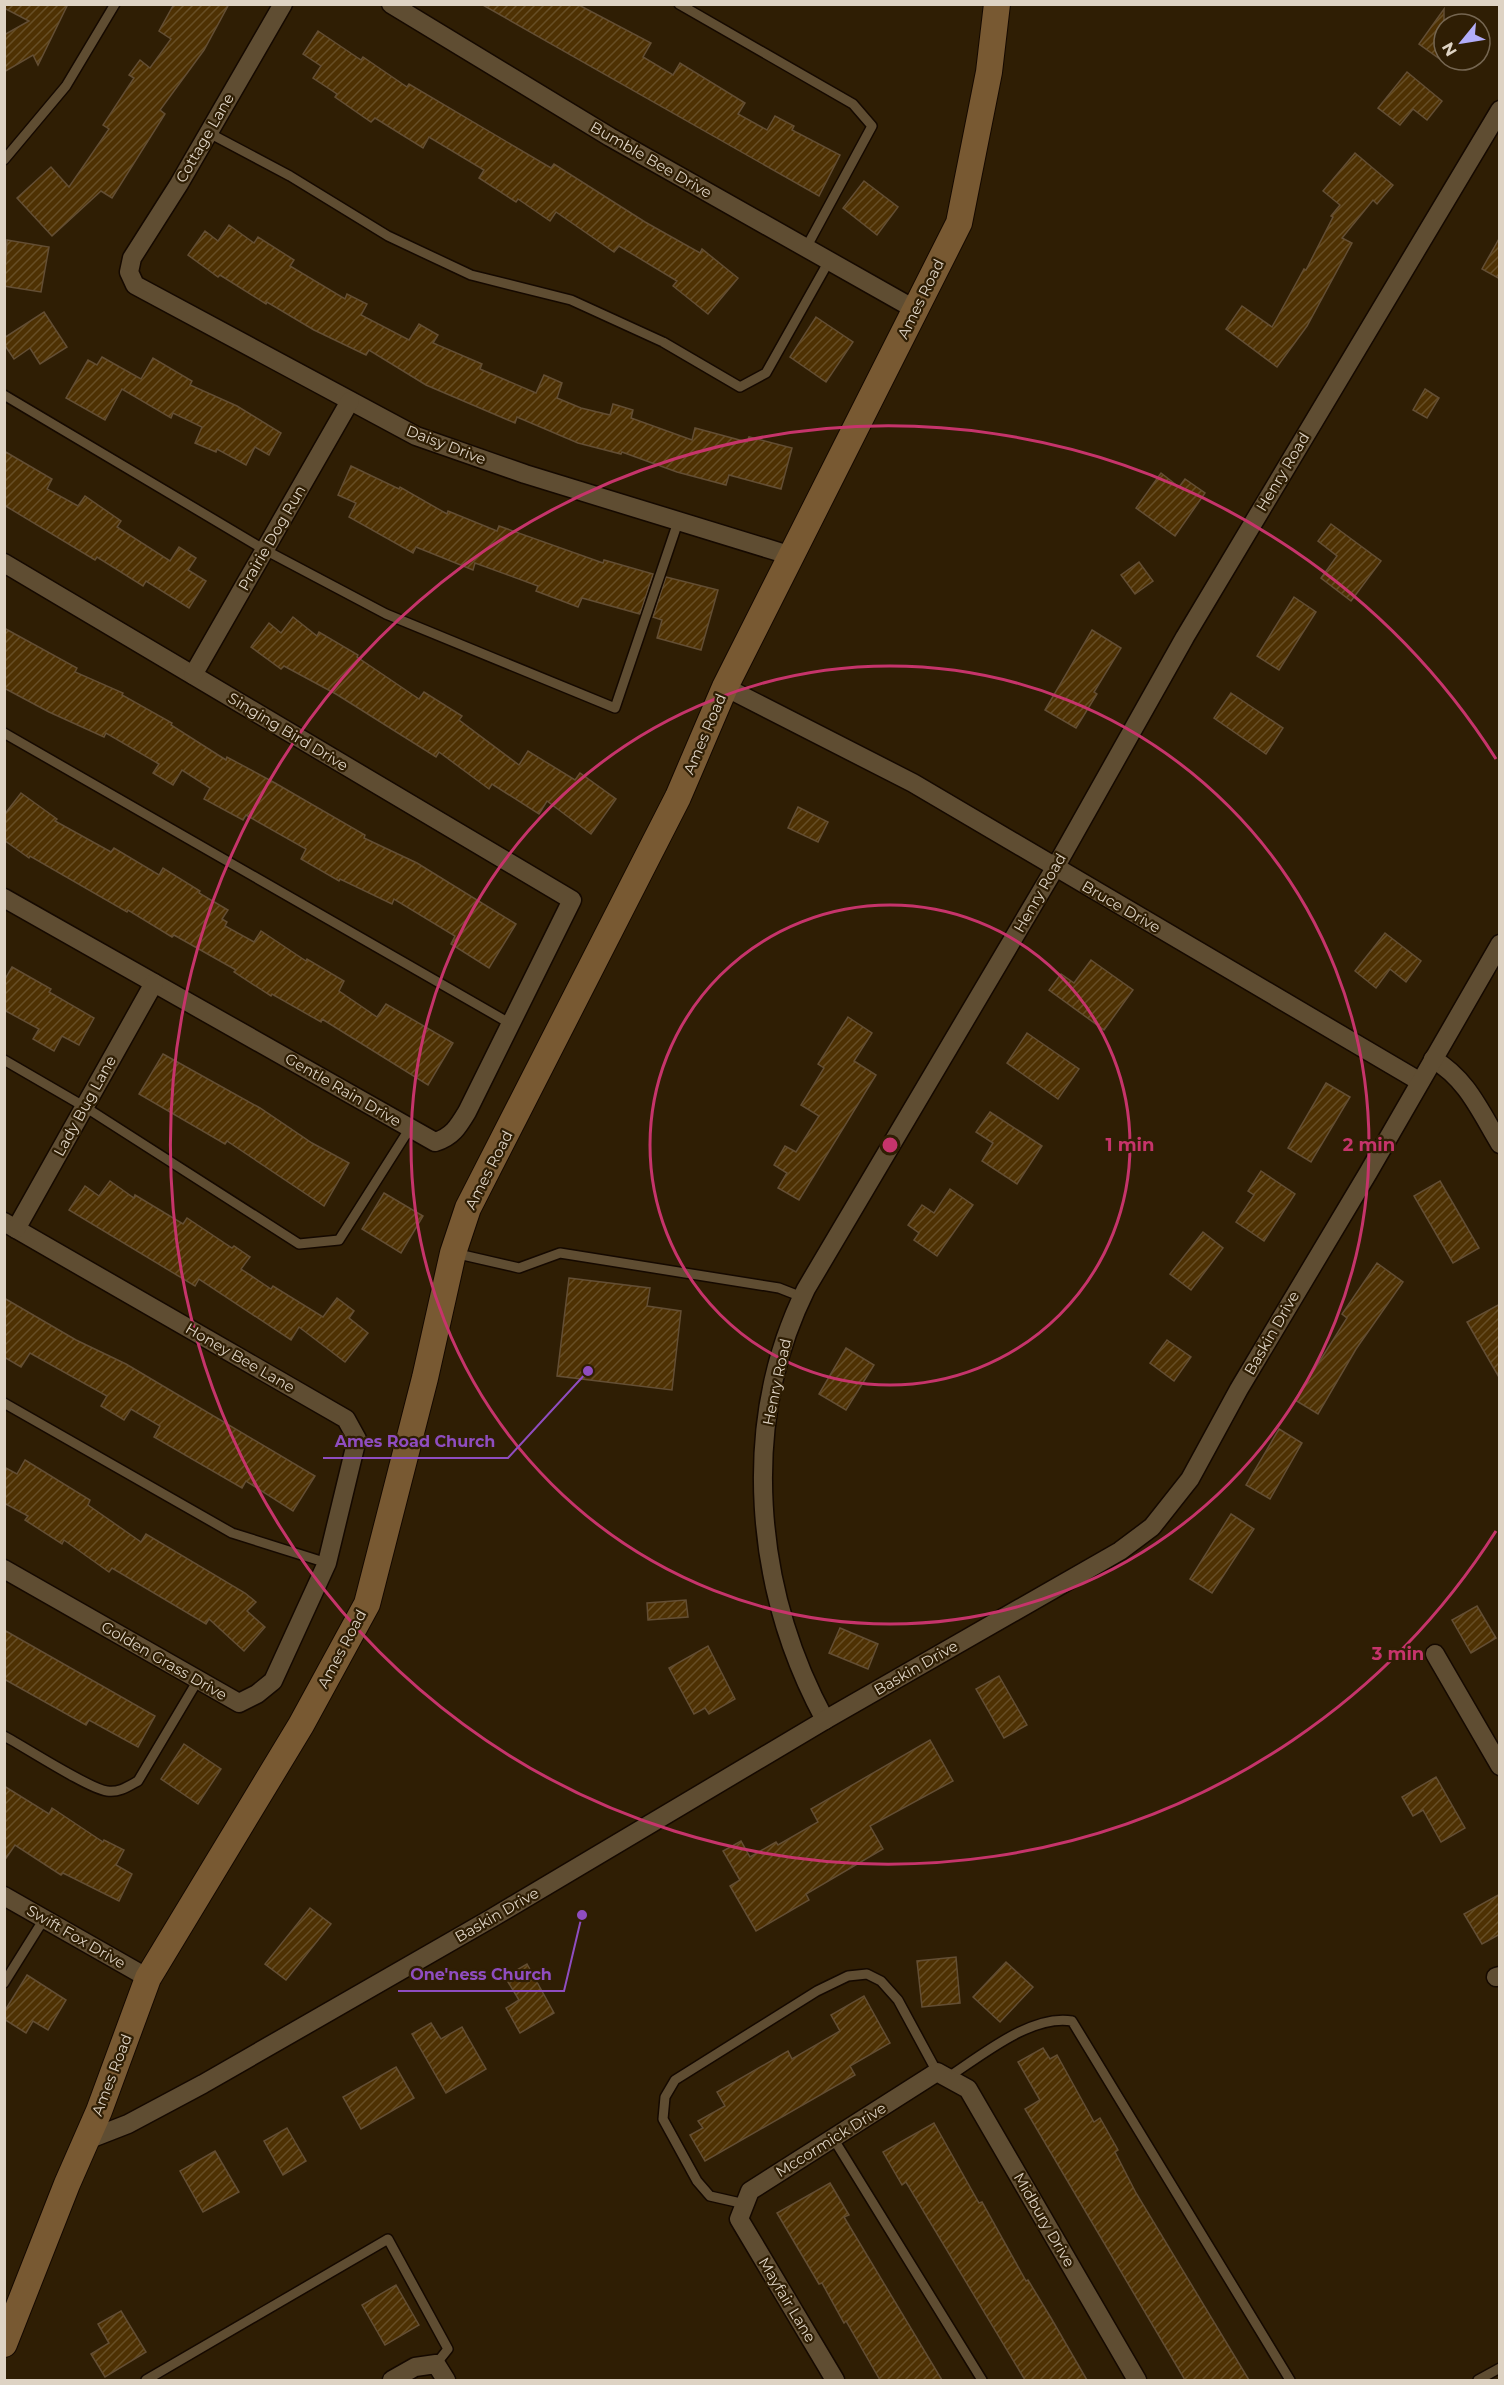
<svg xmlns="http://www.w3.org/2000/svg" width="1504" height="2385" font-family="Montserrat,sans-serif">
<style>
.building{fill:url(#building-hatch);stroke:#634e34;stroke-width:1.5}
.lines{fill:none;stroke-linecap:round;stroke-linejoin:round}
.lane-casing{stroke:#150900;stroke-width:12}
.street-casing{stroke:#150900;stroke-width:21}
.secondary-casing{stroke:#150900;stroke-width:28}
.lane{stroke:#5f4d32;stroke-width:9}
.street{stroke:#5f4d32;stroke-width:18}
.secondary{stroke:#785932;stroke-width:26}
.ring{fill:none;stroke:#c6346b;stroke-width:3}
.labels{text-anchor:middle;stroke-width:4.5;stroke-linejoin:round;paint-order:stroke}
.street-label{font-size:15px;fill:#ded3c4;stroke:#2f1e04}
.centre{fill:#c6346b;stroke:#2f1e04;stroke-width:3}
.ring-label{font-size:18px;text-anchor:middle;font-weight:bold;fill:#c6346b;stroke:#2f1e04;stroke-width:4.5;stroke-linejoin:round;paint-order:stroke}
.leader{fill:none;stroke:#8f4dc0;stroke-width:2}
.callout-dot{fill:#8f4dc0;stroke:#2f1e04;stroke-width:2}
.callout-label{font-size:16px;text-anchor:middle;font-weight:bold;fill:#8f4dc0;stroke:#2f1e04;stroke-width:4.5;stroke-linejoin:round;paint-order:stroke}
</style>
<defs>
<pattern id="building-hatch" width="6" height="6" patternUnits="userSpaceOnUse" patternTransform="scale(1.5)"><rect width="6" height="6" fill="#4e3103"/><path d="M-1 1l2-2M0 6l6-6M5 7l2-2" fill="none" stroke="#674e26"/></pattern>
</defs>
<rect width="100%" height="100%" fill="#2f1e04"/>
<g class="building">
<path d="M4,4h64l-30,61 -5,-10 -29,17v-37l25,-14 -25,-13z"/>
<path d="M174,4h55l-25,46 -44,60 5,4 -53,84 -11,-7 -49,45 -35,-38 34,-31 18,20 40,-58 -6,-4 31,-47 -5,-3 11,-15 10,8 21,-29 -12,-8z"/>
<path d="M481,4h96l74,39 -8,14 30,18 7,-12 65,40 -7,11 29,16 8,-14 19,10 -2,4 48,25 -21,41z"/>
<path d="M1444,9v53l-25,-18z"/>
<path d="M318,31l43,29 2,-3 44,30 2,-3 142,84 3,-4 91,58 55,31 2,-4 36,29 -30,36 -35,-28 4,-5 -58,-35 -5,6 -58,-40 -6,9 -32,-22 -2,3 -37,-24 5,-8 -55,-33 -6,11 -48,-30 -4,4 -36,-25 2,-3 -24,-16 8,-12 -18,-12z"/>
<path d="M1407,72l35,29 -15,19 -14,-11 -13,16 -22,-17z"/>
<path d="M1355,153l38,32 -16,19 -4,-4 -31,38 10,5 -45,83 -30,41 -51,-38 16,-23 30,21 32,-58 2,1 27,-53 -2,-1 9,-11 -17,-14z"/>
<path d="M864,181l34,26 -21,28 -34,-27z"/>
<path d="M229,225l25,18 4,-6 36,23 -4,6 55,33 2,-5 20,10 -6,11 48,25 10,-16 19,11 -5,8 49,21 -2,5 56,24 8,-18 18,8 -5,15 24,10 29,7 3,-11 20,6 -2,8 61,22 3,-12 52,14 2,-5 43,11 -11,41 -52,-14 -3,10 -49,-13 -55,-20 -1,2 -43,-11 -61,-26 -2,6 -89,-38 -57,-35 -3,5 -52,-25 -47,-28 -1,2 -46,-29 -2,2 -30,-22 17,-24 13,10z"/>
<path d="M1500,237v42l-18,-10z"/>
<path d="M7,240l42,7 -8,45 -37,-6z"/>
<path d="M44,312l23,35 -27,17 -10,-16 -16,11 -10,-15v-6z"/>
<path d="M816,317l37,25 -27,40 -36,-25z"/>
<path d="M102,357l39,22 12,-21 39,23 -2,4 47,21 44,27 -12,22 -14,-8 -9,18 -29,-16 -1,3 -21,-9 7,-16 -29,-14 -2,5 -49,-29 -17,31 -39,-22 22,-38 9,5z"/>
<path d="M1425,389l14,9 -12,20 -14,-8z"/>
<path d="M4,451l48,28 -5,10 31,17 7,-10 36,25 -4,6 53,34 9,-14 17,11 -8,12 18,11 -17,27 -43,-27 -3,5 -46,-29 -2,3 -91,-55z"/>
<path d="M351,466l48,23 1,-2 47,27 1,-3 49,20 2,-5 104,37 1,-3 49,14 -13,40 -58,-16 -4,9 -42,-16 2,-5 -63,-23 -2,7 -57,-23 -3,6 -64,-36 7,-14 -18,-8z"/>
<path d="M1161,473l18,14 6,-8 20,14 -30,43 -39,-28z"/>
<path d="M1331,524l50,37 -30,40 -30,-23 16,-22 -19,-15z"/>
<path d="M1139,562l14,19 -18,13 -14,-19z"/>
<path d="M666,577l52,13 -17,60 -44,-12 5,-18 -9,-3z"/>
<path d="M1294,597l22,15 -37,58 -22,-14z"/>
<path d="M293,617l24,19 2,-4 39,23 -1,2 62,42 5,-7 38,24 -3,4 60,45 9,-14 47,29 5,-7 36,26 -25,35 -44,-33 -8,13 -47,-30 -3,5 -50,-37 -3,5 -100,-63 -52,-28 -3,3 -30,-22 18,-24 12,10z"/>
<path d="M4,628l73,40 -2,4 48,21 -1,2 50,28 -1,2 55,35 1,-3 48,26 90,52 -1,3 53,25 99,61 -27,44 -38,-24 4,-8 -61,-37 -2,5 -52,-25 -1,2 -38,-22 5,-10 -60,-34 -3,5 -39,-21 6,-11 -28,-18 -9,15 -20,-12 6,-9 -53,-31 -2,4 -55,-25 -45,-24z"/>
<path d="M1092,630l29,18 -27,44 3,2 -21,34 -31,-18z"/>
<path d="M1231,693l52,35 -17,26 -52,-36z"/>
<path d="M21,793l36,26 -2,2 56,31 3,-4 45,27 4,-7 37,23 -1,2 29,17 -6,9 5,3 -2,4 29,16 7,-11 45,30 1,-2 37,22 -5,10 38,26 9,-13 67,39 -25,42 -106,-66 -1,3 -49,-28 -1,2 -37,-24 2,-2 -62,-35 -2,2 -44,-27 -1,2 -97,-56 -1,2 -25,-18v-25z"/>
<path d="M798,807l30,15 -10,20 -30,-14z"/>
<path d="M1385,933l36,28 -15,21 -16,-13 -14,19 -21,-17z"/>
<path d="M1091,960l42,30 -29,40 -55,-40 12,-16 13,9z"/>
<path d="M12,967l39,22 -2,3 45,26 -15,27 -17,-9 -8,15 -21,-12 6,-10 -35,-19v-29z"/>
<path d="M848,1017l24,16 -18,28 22,14 -77,125 -21,-12 9,-15 -13,-8 11,-19 11,6 23,-36 -18,-11 23,-37 -6,-4z"/>
<path d="M1027,1033l52,36 -21,30 -51,-36z"/>
<path d="M163,1054l97,54 52,35 37,20 -25,43 -97,-65 -2,3 -86,-50z"/>
<path d="M1326,1083l24,14 -39,65 -23,-14z"/>
<path d="M990,1112l52,34 -25,38 -35,-23 11,-18 -17,-11z"/>
<path d="M1261,1171l34,23 -31,47 -28,-19 18,-27 -6,-4z"/>
<path d="M110,1181l24,17 1,-3 48,29 4,-6 45,30 2,-2 16,11 -9,12 30,20 2,-3 50,31 14,-19 17,13 -5,7 19,15 -23,29 -46,-35 -8,13 -92,-61 -4,7 -126,-76 16,-24 14,10z"/>
<path d="M1440,1181l39,67 -26,15 -39,-67z"/>
<path d="M950,1189l23,16 -36,51 -23,-16 5,-7 -11,-8 14,-20 12,8z"/>
<path d="M384,1193l39,23 -22,37 -39,-24z"/>
<path d="M1203,1232l20,16 -32,42 -21,-16z"/>
<path d="M1377,1263l26,19 -47,67 -38,65 -23,-14 52,-82 -5,-4z"/>
<path d="M569,1278l81,10 -3,18 34,5 -9,79 -115,-14z"/>
<path d="M4,1298l72,42 50,24 189,112 -22,35 -47,-30 -4,7 -88,-51 6,-11 -29,-17 -7,11 -23,-14 6,-10 -77,-43 -9,14 -17,-10z"/>
<path d="M1500,1304v75l-33,-57z"/>
<path d="M1167,1340l24,17 -17,24 -24,-18z"/>
<path d="M846,1348l28,17 -28,45 -27,-16z"/>
<path d="M1279,1429l23,14 -32,56 -24,-14z"/>
<path d="M25,1460l65,40 -2,5 53,37 5,-8 99,59 11,9 -9,9 18,16 -21,24 -35,-32 -3,5 -94,-56 -3,4 -45,-32 -2,4 -37,-24 3,-4 -24,-13v-36l13,7z"/>
<path d="M1231,1514l23,15 -42,64 -22,-14z"/>
<path d="M686,1600l2,17 -40,3 -1,-17z"/>
<path d="M1477,1606l19,32 -25,15 -19,-33z"/>
<path d="M840,1628l38,16 -10,25 -39,-16z"/>
<path d="M4,1630l151,86 -17,31 -49,-27 -3,5 -82,-46z"/>
<path d="M708,1646l27,53 -26,15 -4,-6 -11,6 -25,-46z"/>
<path d="M999,1676l28,49 -23,13 -28,-49z"/>
<path d="M930,1740l23,41 -83,45 13,23 -77,45 3,6 -53,31 -26,-45 10,-6 -17,-29 18,-10 9,16 26,-15 2,3 40,-23 -7,-13z"/>
<path d="M184,1744l37,25 -23,35 -37,-25z"/>
<path d="M1436,1777l29,51 -24,14 -18,-32 -10,6 -11,-19z"/>
<path d="M4,1786l45,28 3,-6 51,34 1,-2 20,10 -8,15 16,9 -13,27 -56,-28 -2,2 -46,-30 -11,16z"/>
<path d="M1500,1894v40l-18,10 -18,-30z"/>
<path d="M310,1908l21,16 -45,56 -21,-16z"/>
<path d="M956,1957l4,46 -38,4 -5,-46z"/>
<path d="M1006,1962l27,25 -33,35 -27,-25z"/>
<path d="M527,1964l27,49 -34,20 -14,-25 13,-8 -14,-23z"/>
<path d="M27,1975l39,25 -18,30 -15,-9 -7,12 -22,-14v-7z"/>
<path d="M864,1996l26,47 -40,23 5,9 -150,86 -15,-26 13,-7 -5,-7 27,-15 -8,-14 71,-41 4,8 48,-28 -9,-16z"/>
<path d="M431,2023l10,16 21,-12 24,42 -40,24 -34,-59z"/>
<path d="M1043,2048l7,11 7,-4 37,67 6,-4 18,32 -3,2 21,41 113,187h-64l-160,-271 15,-9 -22,-38z"/>
<path d="M396,2067l18,31 -53,31 -18,-32z"/>
<path d="M934,2123l45,80 3,-1 44,79 2,-1 23,38 36,62h-62l-119,-198 -4,3 -19,-33z"/>
<path d="M287,2128l19,33 -23,14 -19,-34z"/>
<path d="M215,2151l24,41 -36,20 -23,-41z"/>
<path d="M830,2183l19,32 -5,2 98,163h-62l-34,-59 -2,2 -22,-40 -3,1 -42,-71z"/>
<path d="M396,2285l23,40 -34,20 -23,-40z"/>
<path d="M121,2311l25,41 -41,25 -14,-23 18,-11 -11,-19z"/>
</g>
<g class="lines">
<defs>
<g id="lane">
<path d="M679,4l174,100 19,22 -66,122"/>
<path d="M209,133l81,43 98,60 83,39 100,25 92,42 77,45 26,-14 63,-112"/>
<path d="M4,160l62,-74 49,-82"/>
<path d="M4,395l261,155 121,64 229,94 63,-186"/>
<path d="M4,733l507,291"/>
<path d="M4,1060l81,47 214,137 40,-4 71,-112"/>
<path d="M454,1253l65,15 41,-15 219,35 23,9"/>
<path d="M4,1403l228,130 95,30"/>
<path d="M4,1736c21,11 85,53 103,55 12,2 22,-5 31,-10l60,-101"/>
<path d="M4,1983l40,-64"/>
<path d="M947,2078c34,-22 84,-64 125,-57l218,359"/>
<path d="M833,2138l149,242"/>
<path d="M745,2204l-35,-8 -13,-15 -34,-62 2,-22 10,-17 142,-89 31,-15 19,-2 14,7 17,19 39,72"/>
<path d="M146,2380l242,-141 60,110 -12,15"/>
<path d="M1478,2380l22,-12"/>
</g>
<g id="street">
<path d="M283,4l-104,180 -47,74 -3,14 6,13 281,151 109,38 267,82"/>
<path d="M391,4l219,133 306,173"/>
<path d="M4,563l568,337 -105,212c-9,15 -15,25 -32,30l-431,-244"/>
<path d="M193,675l157,-274"/>
<path d="M725,687l188,96 506,298"/>
<path d="M1433,1059c34,20 47,52 67,85"/>
<path d="M4,1222l342,197 11,20 -30,124 -54,118 -16,13 -18,9 -235,-134"/>
<path d="M16,1229l138,-246"/>
<path d="M1435,1654l65,112"/>
<path d="M825,1720c-71,-131 -86,-296 -19,-431l249,-421 130,-231 315,-527"/>
<path d="M4,1896l144,82"/>
<path d="M1496,1977l4,-1"/>
<path d="M87,2140l41,-16 75,-40 289,-166 333,-198 295,-169 32,-24 38,-48 49,-90 129,-216 132,-229"/>
<path d="M392,2380l23,-13 21,-3 10,16"/>
<path d="M835,2380l-96,-161 11,-28 187,-119 31,17 169,291"/>
</g>
<path id="secondary" d="M4,2344l63,-160 32,-73 49,-133 153,-253 66,-121 58,-226 28,-125 15,-45 210,-411 47,-110 234,-464 30,-151 8,-68"/>
</defs>
<use href="#lane" class="lane-casing"/>
<use href="#street" class="street-casing"/>
<use href="#secondary" class="secondary-casing"/>
<use href="#lane" class="lane"/>
<use href="#street" class="street"/>
<use href="#secondary" class="secondary"/>
</g>
<g class="ring">
<circle cx="890" cy="1145" r="240"/>
<circle cx="890" cy="1145" r="479"/>
<path d="M1496 1531A719 719 0 1 1 1496 759"/>
</g>
<g class="labels">
<g class="street-label">
<text transform="translate(205 138) rotate(-60)" y="5">Cottage Lane</text>
<text transform="translate(651 160) rotate(30)" y="5">Bumble Bee Drive</text>
<text transform="translate(921 299) rotate(-64)" y="5">Ames Road</text>
<text transform="translate(446 445) rotate(21)" y="5">Daisy Drive</text>
<text transform="translate(1283 472) rotate(-59)" y="5">Henry Road</text>
<text transform="translate(272 538) rotate(-60)" y="5">Prairie Dog Run</text>
<text transform="translate(288 732) rotate(31)" y="5">Singing Bird Drive</text>
<text transform="translate(705 734) rotate(-67)" y="5">Ames Road</text>
<text transform="translate(1040 893) rotate(-60)" y="5">Henry Road</text>
<text transform="translate(1121 907) rotate(30)" y="5">Bruce Drive</text>
<text transform="translate(343 1090) rotate(30)" y="5">Gentle Rain Drive</text>
<text transform="translate(85 1106) rotate(-61)" y="5">Lady Bug Lane</text>
<text transform="translate(489 1170) rotate(-63)" y="5">Ames Road</text>
<text transform="translate(1272 1333) rotate(-60)" y="5">Baskin Drive</text>
<text transform="translate(240 1358) rotate(30)" y="5">Honey Bee Lane</text>
<text transform="translate(777 1382) rotate(-78)" y="5">Henry Road</text>
<text transform="translate(342 1649) rotate(-62)" y="5">Ames Road</text>
<text transform="translate(164 1661) rotate(30)" y="5">Golden Grass Drive</text>
<text transform="translate(916 1668) rotate(-30)" y="5">Baskin Drive</text>
<text transform="translate(497 1915) rotate(-30)" y="5">Baskin Drive</text>
<text transform="translate(76 1937) rotate(30)" y="5">Swift Fox Drive</text>
<text transform="translate(112 2075) rotate(-69)" y="5">Ames Road</text>
<text transform="translate(831 2140) rotate(-32)" y="5">Mccormick Drive</text>
<text transform="translate(1044 2220) rotate(60)" y="5">Midbury Drive</text>
<text transform="translate(787 2300) rotate(59)" y="5">Mayfair Lane</text>
</g>
</g>
<circle cx="890" cy="1145" r="9" class="centre"/>
<g class="ring-label">
<text x="1130" y="1151">1 min</text>
<text x="1369" y="1151">2 min</text>
<text x="1398" y="1660">3 min</text>
</g>
<path class="leader" d="M588 1371L508 1458H323M582 1915L564 1991H398"/>
<g class="callout-dot">
<circle cx="588" cy="1371" r="6"/>
<circle cx="582" cy="1915" r="6"/>
</g>
<g class="callout-label">
<text x="415" y="1447">Ames Road Church</text>
<text x="481" y="1980">One'ness Church</text>
</g>
<rect width="1504" height="2385" fill="none" stroke="#ded3c4" stroke-width="12"/>
<g transform="translate(1462 42) rotate(240)"><circle r="28" fill="#2f1e04" stroke="#756651" stroke-width="1.5"/>
<path d="M0-4.5L10 22L0 15L-10 22Z" fill="#b2adf9"/>
<text y="-9" font-size="16" font-weight="bold" text-anchor="middle" fill="#ded3c4">N</text>
</g>
</svg>
